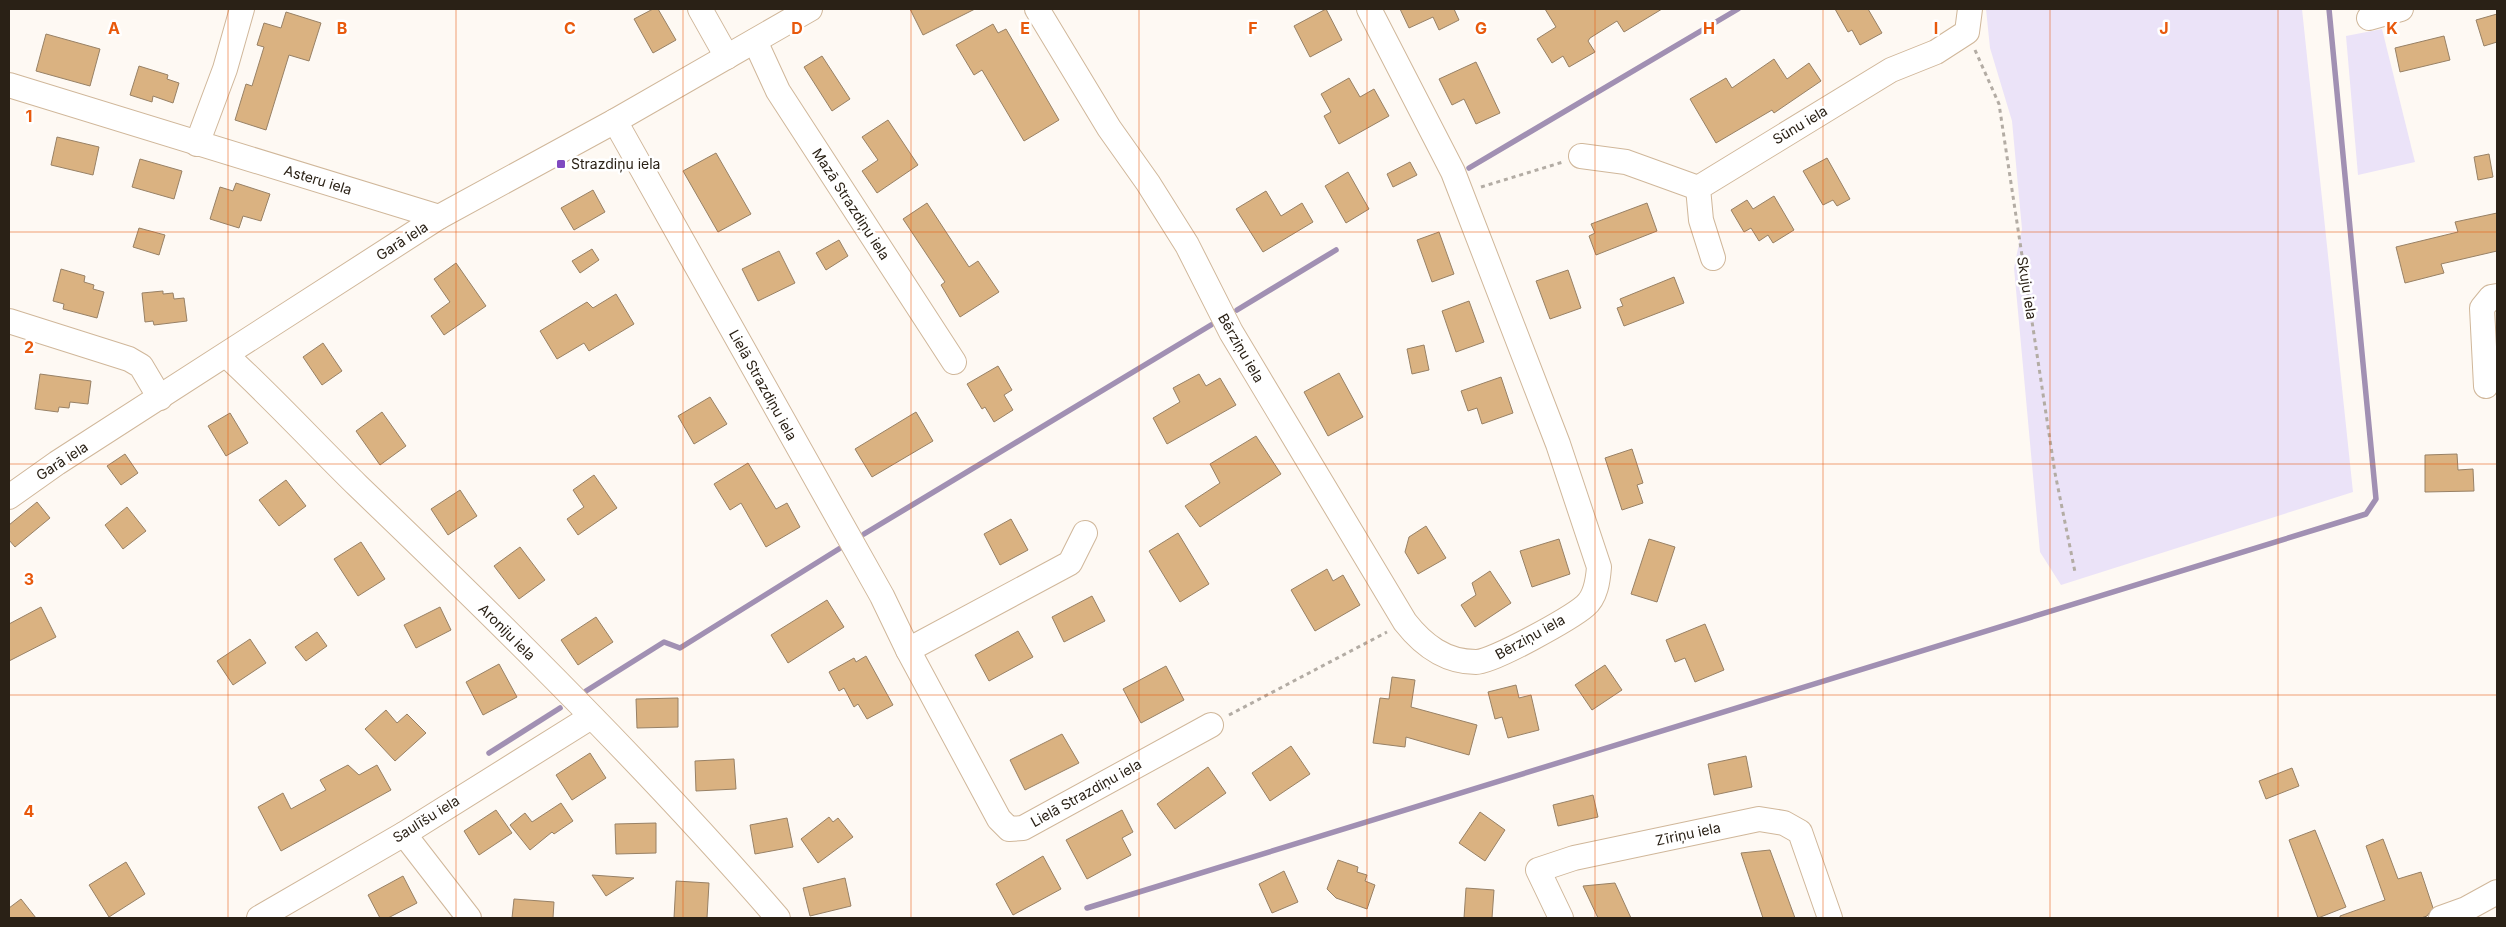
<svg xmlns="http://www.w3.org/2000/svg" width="2506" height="927" font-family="Inter,sans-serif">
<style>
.green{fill:#ebe3f8}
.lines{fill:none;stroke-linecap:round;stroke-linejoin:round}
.stream{stroke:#a190b3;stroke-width:5.5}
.building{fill:#dab281;stroke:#988165}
.minor-casing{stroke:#d0b79a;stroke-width:26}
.path{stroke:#b3aca4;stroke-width:3;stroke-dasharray:4 4;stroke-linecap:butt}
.minor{stroke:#fff;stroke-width:24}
.grid{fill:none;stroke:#e8590c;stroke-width:1;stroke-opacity:0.55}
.poi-dot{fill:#8049c0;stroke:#fff;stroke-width:2}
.labels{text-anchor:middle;stroke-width:5;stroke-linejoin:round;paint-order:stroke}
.street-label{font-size:14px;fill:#2a2116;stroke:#fff}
.poi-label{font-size:14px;fill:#2a2116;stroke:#fff;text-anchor:start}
.grid-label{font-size:16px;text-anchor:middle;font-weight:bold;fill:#e8590c;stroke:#fff;stroke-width:5;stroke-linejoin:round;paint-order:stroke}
</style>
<rect width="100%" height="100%" fill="#fef9f3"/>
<g class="green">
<path d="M1986,9h316l51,483 -292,93 -21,-33 -26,-284 8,-39 -10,-108 -22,-73z"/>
<path d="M2382,29l33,133 -57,13 -12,-139z"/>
</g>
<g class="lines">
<g class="stream">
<path d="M1469,168l269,-159"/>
<path d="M1237,310l99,-60"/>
<path d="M864,534l347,-209"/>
<path d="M586,691l78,-49 16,6 162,-101"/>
<path d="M489,753l71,-45"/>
<path d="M1087,908l1279,-394 10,-15 -47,-490"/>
</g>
</g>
<g class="building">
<path d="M653,9h5l18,31 -23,13 -19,-34z"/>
<path d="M910,9h65l-52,26z"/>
<path d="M1326,9l16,31 -32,17 -16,-31z"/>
<path d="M1400,9h54l5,11 -20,10 -6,-13 -24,11z"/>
<path d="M1545,9h117l-38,23 -7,-11 -27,17 -2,3 7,11 -26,15 -6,-11 -11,7 -15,-24 19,-12z"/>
<path d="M1835,9h33l14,24 -22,12 -8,-15 -4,2z"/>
<path d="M286,12l35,11 -12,38 -20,-6 -23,75 -31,-10 11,-36 6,2 12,-39 -7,-2 7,-22 17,5z"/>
<path d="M2497,14v28l-13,4 -8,-26z"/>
<path d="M993,24l5,9 8,-4 53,91 -35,21 -42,-71 -8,5 -18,-30z"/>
<path d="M46,34l54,15 -10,37 -54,-15z"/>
<path d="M2444,36l6,24 -50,12 -5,-24z"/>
<path d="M822,56l28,43 -18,12 -28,-44z"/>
<path d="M1774,59l13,20 22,-16 12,18 -47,32 -2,-3 -56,33 -26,-44 36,-21 6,10z"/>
<path d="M1476,62l24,51 -24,11 -12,-25 -12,6 -13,-26z"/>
<path d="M139,66l29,9 -1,4 12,4 -6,20 -20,-7 -1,6 -22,-7z"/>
<path d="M1349,78l11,19 14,-8 15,27 -50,28 -15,-28 7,-4 -10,-18z"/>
<path d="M888,120l30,45 -41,28 -15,-22 16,-11 -16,-23z"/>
<path d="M57,137l42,10 -6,28 -42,-10z"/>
<path d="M716,153l35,61 -33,18 -35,-61z"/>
<path d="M2489,154l4,23 -15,3 -4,-23z"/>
<path d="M1827,158l23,41 -13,7 -4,-6 -10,5 -20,-34z"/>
<path d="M140,159l42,12 -8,28 -42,-12z"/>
<path d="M1410,162l7,13 -24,12 -6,-13z"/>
<path d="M1348,172l21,37 -23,14 -21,-37z"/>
<path d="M236,183l34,11 -9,27 -18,-5 -4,12 -29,-9 10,-32 13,4z"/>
<path d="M593,190l12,22 -31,18 -13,-22z"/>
<path d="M1266,191l15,25 21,-13 11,19 -50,30 -27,-43z"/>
<path d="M1774,196l20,34 -21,13 -5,-8 -9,6 -8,-13 -7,4 -13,-22 16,-10 6,9z"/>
<path d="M927,203l42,64 9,-6 21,31 -39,25 -19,-32 4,-3 -42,-63z"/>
<path d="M1647,203l10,28 -61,24 -7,-19 6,-3 -4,-9z"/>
<path d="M2497,213v38l-56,13 3,9 -39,10 -9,-36 62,-15 -3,-10z"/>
<path d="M139,228l26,7 -6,20 -26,-8z"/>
<path d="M1439,232l15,42 -22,8 -15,-42z"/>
<path d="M839,240l9,16 -22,14 -10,-17z"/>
<path d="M592,249l7,11 -19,13 -8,-12z"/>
<path d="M779,251l16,32 -37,18 -16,-32z"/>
<path d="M456,263l30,43 -42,29 -13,-19 19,-14 -16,-23z"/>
<path d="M61,269l24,7 -1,6 10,3 -1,4 11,3 -7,26 -34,-9 1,-5 -11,-3z"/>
<path d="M1568,270l13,38 -31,11 -14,-38z"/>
<path d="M1674,277l10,26 -60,23 -7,-18 6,-2 -3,-7z"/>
<path d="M163,291v3l10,-1 1,6 10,-1 3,23 -33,4 -1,-4 -8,1 -3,-29z"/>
<path d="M616,294l18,30 -45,27 -5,-8 -27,16 -17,-28 47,-29 6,6z"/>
<path d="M1469,301l15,41 -28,10 -14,-41z"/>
<path d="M323,343l19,28 -20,14 -19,-28z"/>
<path d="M1424,345l5,25 -17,4 -5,-25z"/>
<path d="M998,366l14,24 -8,5 9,15 -19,12 -9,-15 -3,2 -15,-25z"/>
<path d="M1339,373l24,44 -35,19 -24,-44z"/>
<path d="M40,374l51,7 -3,23 -18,-2 -1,6 -10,-1 -1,5 -23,-3z"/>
<path d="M1199,374l7,12 14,-8 16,27 -69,39 -14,-26 27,-16 -7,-14z"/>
<path d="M1501,377l12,36 -31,11 -5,-16 -9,3 -7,-20z"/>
<path d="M710,397l17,27 -33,20 -16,-28z"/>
<path d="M382,412l24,34 -26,19 -24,-34z"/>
<path d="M916,412l17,29 -61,36 -17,-28z"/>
<path d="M230,413l18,30 -22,13 -18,-30z"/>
<path d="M1256,436l25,38 -81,53 -15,-21 35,-23 -10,-19z"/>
<path d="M1632,449l11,34 -6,2 6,18 -21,7 -17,-52z"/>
<path d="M125,454l13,19 -17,12 -14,-19z"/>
<path d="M2457,454l1,16 15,-1 1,22 -49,1v-37z"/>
<path d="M748,463l28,46 11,-6 13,24 -34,20 -25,-44 -11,7 -16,-26z"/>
<path d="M594,475l23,33 -39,27 -11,-16 17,-12 -11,-17z"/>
<path d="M286,480l20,26 -27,20 -20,-26z"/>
<path d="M460,490l17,26 -29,19 -17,-26z"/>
<path d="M37,502l13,16 -35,29 -6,-7v-15z"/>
<path d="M127,507l19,24 -23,18 -18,-24z"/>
<path d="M1011,519l17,31 -28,15 -16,-31z"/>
<path d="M1426,526l20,32 -28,16 -13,-22 4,-15z"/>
<path d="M1178,533l31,51 -29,18 -31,-51z"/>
<path d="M1559,539l11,35 -38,13 -12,-36z"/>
<path d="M1649,539l26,8 -18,55 -26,-8z"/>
<path d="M361,542l24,37 -27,17 -24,-37z"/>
<path d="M520,547l25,33 -26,19 -25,-33z"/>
<path d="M1327,569l6,12 10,-6 17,30 -45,26 -24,-41z"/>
<path d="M1490,571l21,32 -36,24 -14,-22 15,-10 -4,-12z"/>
<path d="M1092,596l13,25 -41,21 -12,-25z"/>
<path d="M827,600l17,27 -56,36 -17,-28z"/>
<path d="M41,607l15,30 -47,24v-37z"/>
<path d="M440,607l11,23 -35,18 -12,-23z"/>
<path d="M596,617l17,25 -35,23 -17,-25z"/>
<path d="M1705,624l19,46 -29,12 -10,-24 -10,4 -9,-22z"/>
<path d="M1018,631l15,26 -44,24 -14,-26z"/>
<path d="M317,632l10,14 -21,15 -11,-14z"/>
<path d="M250,639l16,24 -33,22 -16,-24z"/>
<path d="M866,656l27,49 -26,14 -9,-15 -4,3 -10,-19 -5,3 -10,-19 25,-14 2,4z"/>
<path d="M499,664l18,33 -34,18 -17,-33z"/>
<path d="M1605,665l17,25 -30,20 -17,-25z"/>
<path d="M1166,666l18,34 -43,23 -18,-34z"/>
<path d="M1392,677l23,3 -4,27 66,18 -8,30 -63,-18 -1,10 -32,-4 7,-45 9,1z"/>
<path d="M1516,685l3,13 12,-3 8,35 -31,8 -6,-21 -7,2 -7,-27z"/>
<path d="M678,698v29l-41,1 -1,-29z"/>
<path d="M386,710l11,13 10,-9 19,19 -31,28 -30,-32z"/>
<path d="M1062,734l17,29 -54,27 -15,-30z"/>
<path d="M1291,746l19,28 -40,27 -18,-28z"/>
<path d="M590,753l16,25 -34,22 -16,-25z"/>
<path d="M1746,756l6,31 -38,8 -6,-31z"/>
<path d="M734,759l2,30 -40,2 -1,-30z"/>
<path d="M348,765l11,10 18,-10 14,25 -110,61 -23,-44 25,-14 8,16 35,-19 -6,-10z"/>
<path d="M1208,767l18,26 -51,36 -18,-25z"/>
<path d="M2292,768l7,18 -33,13 -7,-18z"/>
<path d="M1593,795l5,22 -40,9 -5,-21z"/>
<path d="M561,803l12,18 -19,13 -2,-2 -22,18 -20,-25 15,-12 7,9z"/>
<path d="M496,810l16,23 -33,22 -15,-24z"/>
<path d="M1122,810l11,22 -11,6 9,17 -44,24 -21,-39z"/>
<path d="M1480,812l25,18 -20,31 -26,-18z"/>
<path d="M829,817l4,5 5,-4 15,19 -35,26 -17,-24z"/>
<path d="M787,818l6,29 -38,7 -5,-29z"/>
<path d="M656,823v30l-40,1 -1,-30z"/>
<path d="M2315,830l31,77 -28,11 -29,-78z"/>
<path d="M2383,839l15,40 23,-7 12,36 -6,8 -6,2h-81v-2l45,-16 -19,-54z"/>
<path d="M1770,850l25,68h-32l-22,-65z"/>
<path d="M1043,856l18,33 -48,26 -17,-31z"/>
<path d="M1338,860l20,7 -1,5 10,3 -2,6 10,4 -8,24 -31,-11 -9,-9z"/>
<path d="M126,862l19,32 -36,23 -20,-32z"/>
<path d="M1284,871l14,31 -26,11 -13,-29z"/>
<path d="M592,875l42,3 -28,18z"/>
<path d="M403,876l14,27 -29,15h-8l-12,-23z"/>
<path d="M845,878l6,28 -41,10 -7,-28z"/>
<path d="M676,881l33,2 -2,35h-33z"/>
<path d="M1615,883l16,35h-33l-15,-32z"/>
<path d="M1466,888l28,2 -2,28h-28z"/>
<path d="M21,899l15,19h-27v-10z"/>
<path d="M514,899l40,3 -1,16h-41z"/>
</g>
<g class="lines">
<defs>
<g id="minor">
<path d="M700,9l27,48"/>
<path d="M1037,9l72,119 39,55 39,62 44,87 174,290c18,23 40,40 71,40 17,0 95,-44 109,-56 11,-9 13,-26 14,-39l-41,-123 -105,-272 -84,-163"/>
<path d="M2369,18l32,-9"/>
<path d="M755,41l23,50 176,271"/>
<path d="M9,85l430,132"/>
<path d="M615,121l267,475 26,54 91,169 10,10 14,-1 188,-103"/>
<path d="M197,144l28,-75 17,-60"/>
<path d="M1581,156l45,6 72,26"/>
<path d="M1713,258l-12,-38 -3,-32 193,-118 45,-18 31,-20 3,-23"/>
<path d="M9,321l120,38 12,7 19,32"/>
<path d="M226,355c46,42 88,88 132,131 145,139 289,281 420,432"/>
<path d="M2486,386l-4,-78 9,-11 6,-1"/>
<path d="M9,497l48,-34 382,-246 176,-96 195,-112"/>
<path d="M908,650l162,-87 15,-30"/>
<path d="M404,834l65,84"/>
<path d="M259,918l145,-84 187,-117"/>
<path d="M1561,918l-23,-48 36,-12 185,-39 25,4 16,9 30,86"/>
<path d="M2441,918l25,-9 31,-17"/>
</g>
</defs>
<use href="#minor" class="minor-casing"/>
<g class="path">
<path d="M1975,50l24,54 56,369 20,99"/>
<path d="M1481,187l82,-25"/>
<path d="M1229,715l158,-83"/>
</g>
<use href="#minor" class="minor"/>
</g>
<path class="grid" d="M228,9v909M456,9v909M683,9v909M911,9v909M1139,9v909M1367,9v909M1595,9v909M1823,9v909M2050,9v909M2278,9v909M9,232h2488M9,464h2488M9,695h2488"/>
<rect class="poi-dot" x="556" y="159" width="10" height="10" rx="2.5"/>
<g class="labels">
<g class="street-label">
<text transform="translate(1800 125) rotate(-31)" y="5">Sūnu iela</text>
<text transform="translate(318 180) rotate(17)" y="5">Asteru iela</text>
<text transform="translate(851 204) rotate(57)" y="5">Mazā Strazdiņu iela</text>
<text transform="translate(402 241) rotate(-33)" y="5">Garā iela</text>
<text transform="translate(2027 288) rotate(81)" y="5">Skuju iela</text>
<text transform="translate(1241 348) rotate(60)" y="5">Bērziņu iela</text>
<text transform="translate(763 385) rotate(61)" y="5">Lielā Strazdiņu iela</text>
<text transform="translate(62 461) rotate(-33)" y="5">Garā iela</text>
<text transform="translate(507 632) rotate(45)" y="5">Aroniju iela</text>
<text transform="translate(1530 637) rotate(-29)" y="5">Bērziņu iela</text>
<text transform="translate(1086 793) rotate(-29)" y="5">Lielā Strazdiņu iela</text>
<text transform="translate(426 819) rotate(-32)" y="5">Saulīšu iela</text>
<text transform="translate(1688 834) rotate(-12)" y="5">Zīriņu iela</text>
</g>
<g class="poi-label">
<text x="571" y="169">Strazdiņu iela</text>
</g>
</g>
<g class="grid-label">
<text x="114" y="34">A</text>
<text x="342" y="34">B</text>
<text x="570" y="34">C</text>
<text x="797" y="34">D</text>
<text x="1025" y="34">E</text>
<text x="1253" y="34">F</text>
<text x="1481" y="34">G</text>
<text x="1709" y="34">H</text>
<text x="1936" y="34">I</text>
<text x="2164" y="34">J</text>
<text x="2392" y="34">K</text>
<text x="29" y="122">1</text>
<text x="29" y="353">2</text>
<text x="29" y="585">3</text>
<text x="29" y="817">4</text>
</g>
<rect width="2506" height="927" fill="none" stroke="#2a2116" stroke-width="20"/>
</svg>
